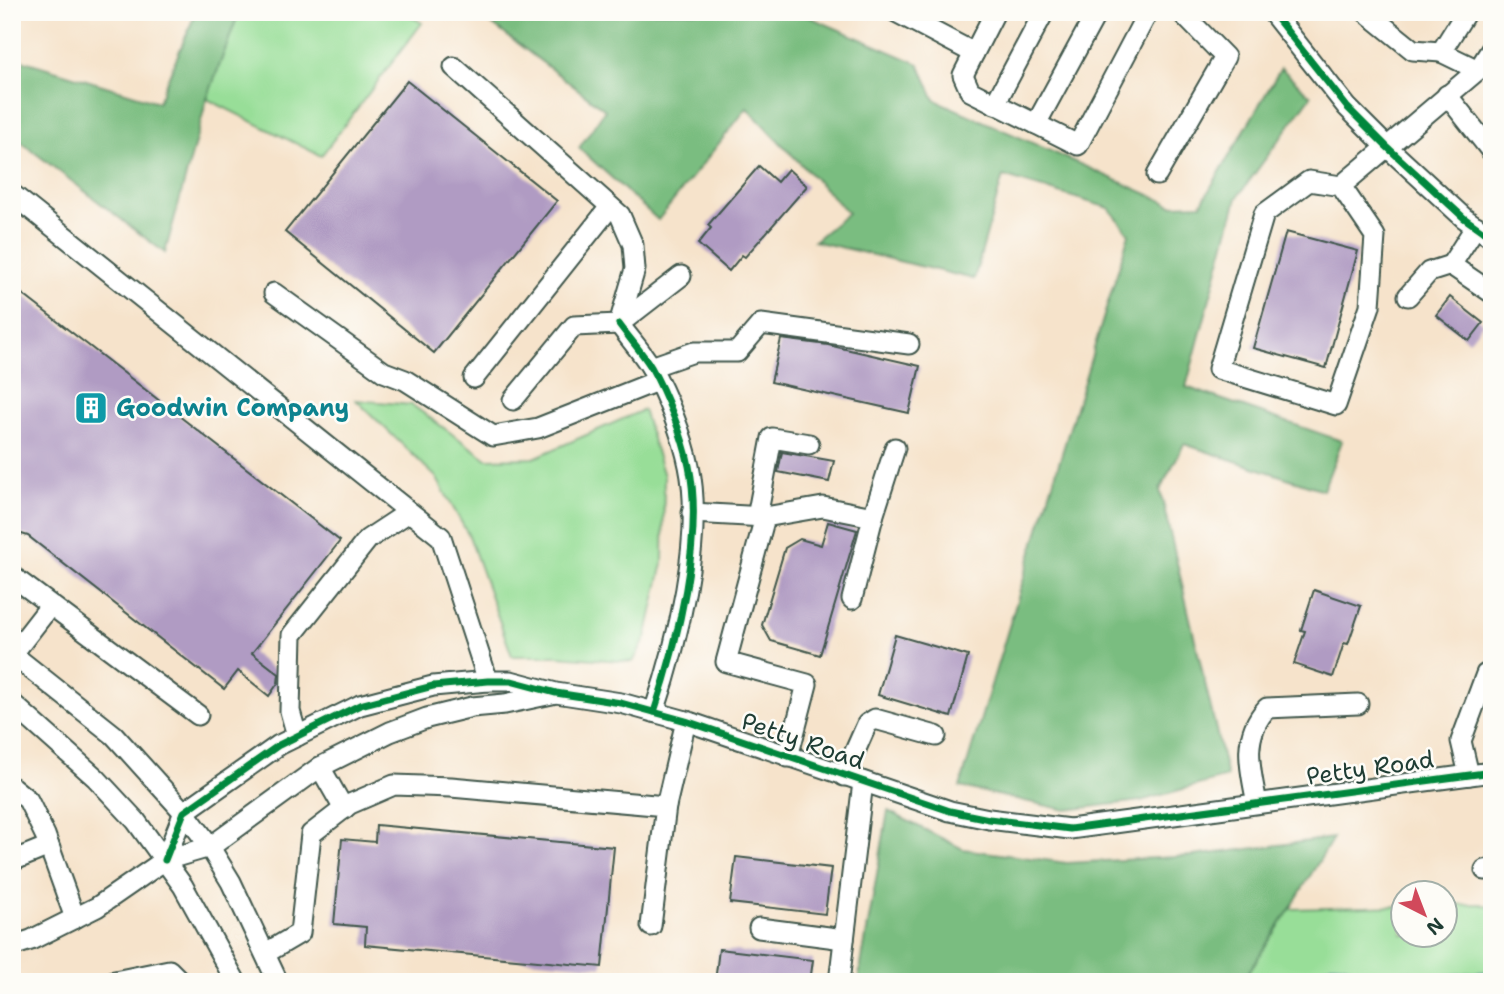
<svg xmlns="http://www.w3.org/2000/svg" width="1504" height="994" font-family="'Shantell Sans',sans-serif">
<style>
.green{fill:#98de98;stroke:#5c8e66;stroke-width:2}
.forest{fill:#7abd80;stroke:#4c7d5a;stroke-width:2}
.water{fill:#4db4cc;stroke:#367880;stroke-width:2}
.building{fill:#b09bc3}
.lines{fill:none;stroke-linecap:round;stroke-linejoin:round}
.minor-casing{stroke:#3f564b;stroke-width:23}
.minor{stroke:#fff;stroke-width:19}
.cycleway-casing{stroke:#fdfcf7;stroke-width:11}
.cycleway{stroke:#00873e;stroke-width:7}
.labels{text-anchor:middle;stroke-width:5;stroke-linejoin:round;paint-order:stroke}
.culture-label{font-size:24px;font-weight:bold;fill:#0d838f;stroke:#fdfcf7;text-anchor:start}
.street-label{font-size:24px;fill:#1f3d34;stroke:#fdfcf7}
</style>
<rect width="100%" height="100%" fill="#fdfcf7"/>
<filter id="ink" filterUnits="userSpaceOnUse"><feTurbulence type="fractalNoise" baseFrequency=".0143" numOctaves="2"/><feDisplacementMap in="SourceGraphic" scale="14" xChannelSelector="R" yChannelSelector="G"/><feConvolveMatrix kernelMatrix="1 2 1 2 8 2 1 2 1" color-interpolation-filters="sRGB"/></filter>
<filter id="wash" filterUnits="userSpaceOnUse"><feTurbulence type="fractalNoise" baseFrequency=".00686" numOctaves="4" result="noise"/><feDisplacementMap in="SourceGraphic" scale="28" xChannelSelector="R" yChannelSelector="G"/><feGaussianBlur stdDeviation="1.57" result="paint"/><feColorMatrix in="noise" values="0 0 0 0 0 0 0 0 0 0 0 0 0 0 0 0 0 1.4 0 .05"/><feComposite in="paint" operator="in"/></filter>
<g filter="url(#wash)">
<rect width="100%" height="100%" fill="#f6e3cb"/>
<g class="green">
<path d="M239,12h165l18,11 -101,133 -114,-57z"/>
<path d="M356,400l56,5 75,54 47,-1 109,-48 21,66 -1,87 -17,75 -13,24 -76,-6h-45l-43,-120 -33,-59z"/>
<path d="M1481,904l11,4v63l-60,6 -25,-6 -31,6 -33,-12 -27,6 -4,11h-70l48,-73 112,-3v28h42l1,-29z"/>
</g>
<g class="forest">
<path d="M196,12h43l-32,87 -42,154 -153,-118v-78l146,45z"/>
<path d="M476,12h322l121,52 16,36 237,105 29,-1 80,-136 30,28 -74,102 -51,189 156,54 -19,49 -139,-46 -24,46 67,287 -87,24 -74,9 -106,-23 169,-553 -20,-26 -106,-32 -29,103 -160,-38 34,-28 -101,-105 -89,112 -79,-72 26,-38z"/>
<path d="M888,811l75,38 104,14 126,-7 140,-18 -43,71 -48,73h-384z"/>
</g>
<path class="water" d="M1332,964l11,1 33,12 31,-6 25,6 60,-6v11h-180l4,-11z"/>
<g id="blocks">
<g class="building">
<path d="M407,81l150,120 -123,152 -149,-121z"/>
<path d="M759,166l18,16 11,-13 19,17 -62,71 -3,-2 -13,16 -31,-27 13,-16 -3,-3z"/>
<path d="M1286,232l72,19 -32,117 -73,-20z"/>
<path d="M12,286l328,255 -88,112 27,21 -1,9 -9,13 -31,-25 -14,18 -196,-153 -16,-5z"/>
<path d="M1450,297l33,26 -14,18 -33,-26z"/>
<path d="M781,339l47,6 92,21 -11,47 -138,-31z"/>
<path d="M782,452l52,9 -5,21 -51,-10z"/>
<path d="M828,522l29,8 -37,125 -49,-14 -9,-16 23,-77 15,-9 21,6z"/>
<path d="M1314,590l47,16 -13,38 -4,-1 -11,34 -39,-13 11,-33 -4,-1z"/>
<path d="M895,635l73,21 -17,61 -73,-22z"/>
<path d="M376,825l238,22 -12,120 -237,-22 1,-18 -32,-3 8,-85 33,3z"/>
<path d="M736,857l95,11 -6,46 -95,-11z"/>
<path d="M719,949l94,11 -3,22h-95z"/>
</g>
</g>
</g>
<g filter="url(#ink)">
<use href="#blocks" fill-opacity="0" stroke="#3f564b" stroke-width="2"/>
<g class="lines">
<defs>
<g id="minor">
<path d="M896,12l78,41"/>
<path d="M995,12l-32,63 7,16 108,54 70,-133"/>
<path d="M1272,12l75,95 39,39 78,72 28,20"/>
<path d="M1366,12l47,38 28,2"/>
<path d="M1466,12l-25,40 37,18"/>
<path d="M454,67l166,148 13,30 2,24 -16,55"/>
<path d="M1447,95l45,57"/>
<path d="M995,104l49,-92"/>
<path d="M1036,124l61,-112"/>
<path d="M1157,175l68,-118 -44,-45"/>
<path d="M1341,186l34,50 -5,70 -34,99 -118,-36 46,-155 45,-33 32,5 137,-116 14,-22"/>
<path d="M12,194l429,343 47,144"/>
<path d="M1476,226l-25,39 41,28"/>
<path d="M274,293l110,79 21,8 88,56 45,-8 119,-47"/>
<path d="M1408,296l21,-24 22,-7"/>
<path d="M619,324c10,14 23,28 32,43 15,27 32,69 38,99 15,71 -12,178 -35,246"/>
<path d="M651,367l43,-15h43l24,-28 148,20"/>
<path d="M474,378l136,-171"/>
<path d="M513,400l61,-74 45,-2 62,-48"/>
<path d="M692,513l73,4 -39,145 81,22 -19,73"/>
<path d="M757,517l15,-79 37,6"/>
<path d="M765,517l58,-10 50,10 -21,82"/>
<path d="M873,517l22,-69"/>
<path d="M12,576l186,139"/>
<path d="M12,654l102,81 74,82 18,24 25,41 47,100"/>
<path d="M12,655l38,-49"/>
<path d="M12,703l84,75 40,43 47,65 53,96"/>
<path d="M297,736l-7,-25 2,-76 76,-96 41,-27"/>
<path d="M320,767l24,42"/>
<path d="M1469,775l-8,-34 25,-67 6,2"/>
<path d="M844,776l23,-52 8,-5 61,17"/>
<path d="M12,787l16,13 17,35 30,83"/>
<path d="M1257,803c-7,-34 -16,-67 10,-95l91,-4"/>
<path d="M165,860l19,-48 95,-67 81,-40 73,-19 55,-5h23l45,12 65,10 65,18 264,90 39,8 81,10 422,-57"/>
<path d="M12,861l37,-15"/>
<path d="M1485,870l7,-1"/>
<path d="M651,926l15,-120"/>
<path d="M759,928l85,11"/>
<path d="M12,946l19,-6 66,-33 68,-47 45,-13 110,-80 70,-35 37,-14 45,-11 33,-3 47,-10"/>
<path d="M266,953l34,-20 11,-99 39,-30 44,-19 57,2 215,19 20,-85"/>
<path d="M110,982l59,-12 12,12"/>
<path d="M839,982l24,-200"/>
</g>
</defs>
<use href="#minor" class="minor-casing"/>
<use href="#minor" class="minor"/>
<defs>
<g id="cycleway">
<path d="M1272,12l75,95 39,39 78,72 28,20"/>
<path d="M619,324c10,14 23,28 32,43 15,27 32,69 38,99 15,71 -12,178 -35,246"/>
<path d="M165,860l19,-48 95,-67 81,-40 73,-19 55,-5h23l45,12 65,10 65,18 264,90 39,8 81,10 422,-57"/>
</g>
</defs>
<use href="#cycleway" class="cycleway-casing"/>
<use href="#cycleway" class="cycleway"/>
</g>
</g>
<defs>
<symbol id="building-square" viewBox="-11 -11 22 22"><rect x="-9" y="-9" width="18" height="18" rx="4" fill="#0f9aa8" stroke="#fdfcf7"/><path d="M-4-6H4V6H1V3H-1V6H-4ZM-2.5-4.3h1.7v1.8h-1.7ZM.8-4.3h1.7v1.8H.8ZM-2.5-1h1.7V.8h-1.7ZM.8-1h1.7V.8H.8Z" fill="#fff"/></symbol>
</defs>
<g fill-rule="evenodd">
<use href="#building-square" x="72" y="389" width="38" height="38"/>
</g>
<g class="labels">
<g class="culture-label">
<text x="116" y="416">Goodwin Company</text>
</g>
<g class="street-label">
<text transform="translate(803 741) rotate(19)" y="8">Petty Road</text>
<text transform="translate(1370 768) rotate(-8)" y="8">Petty Road</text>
</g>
</g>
<rect width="1504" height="994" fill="none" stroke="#fdfcf7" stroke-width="42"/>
<g transform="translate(1424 914) rotate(138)"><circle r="33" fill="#fdfcf7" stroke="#a4b0a9" stroke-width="2"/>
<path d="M0-5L12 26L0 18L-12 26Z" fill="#d1495b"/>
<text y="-10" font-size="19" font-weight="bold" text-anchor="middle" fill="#1f3d34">N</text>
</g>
</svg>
